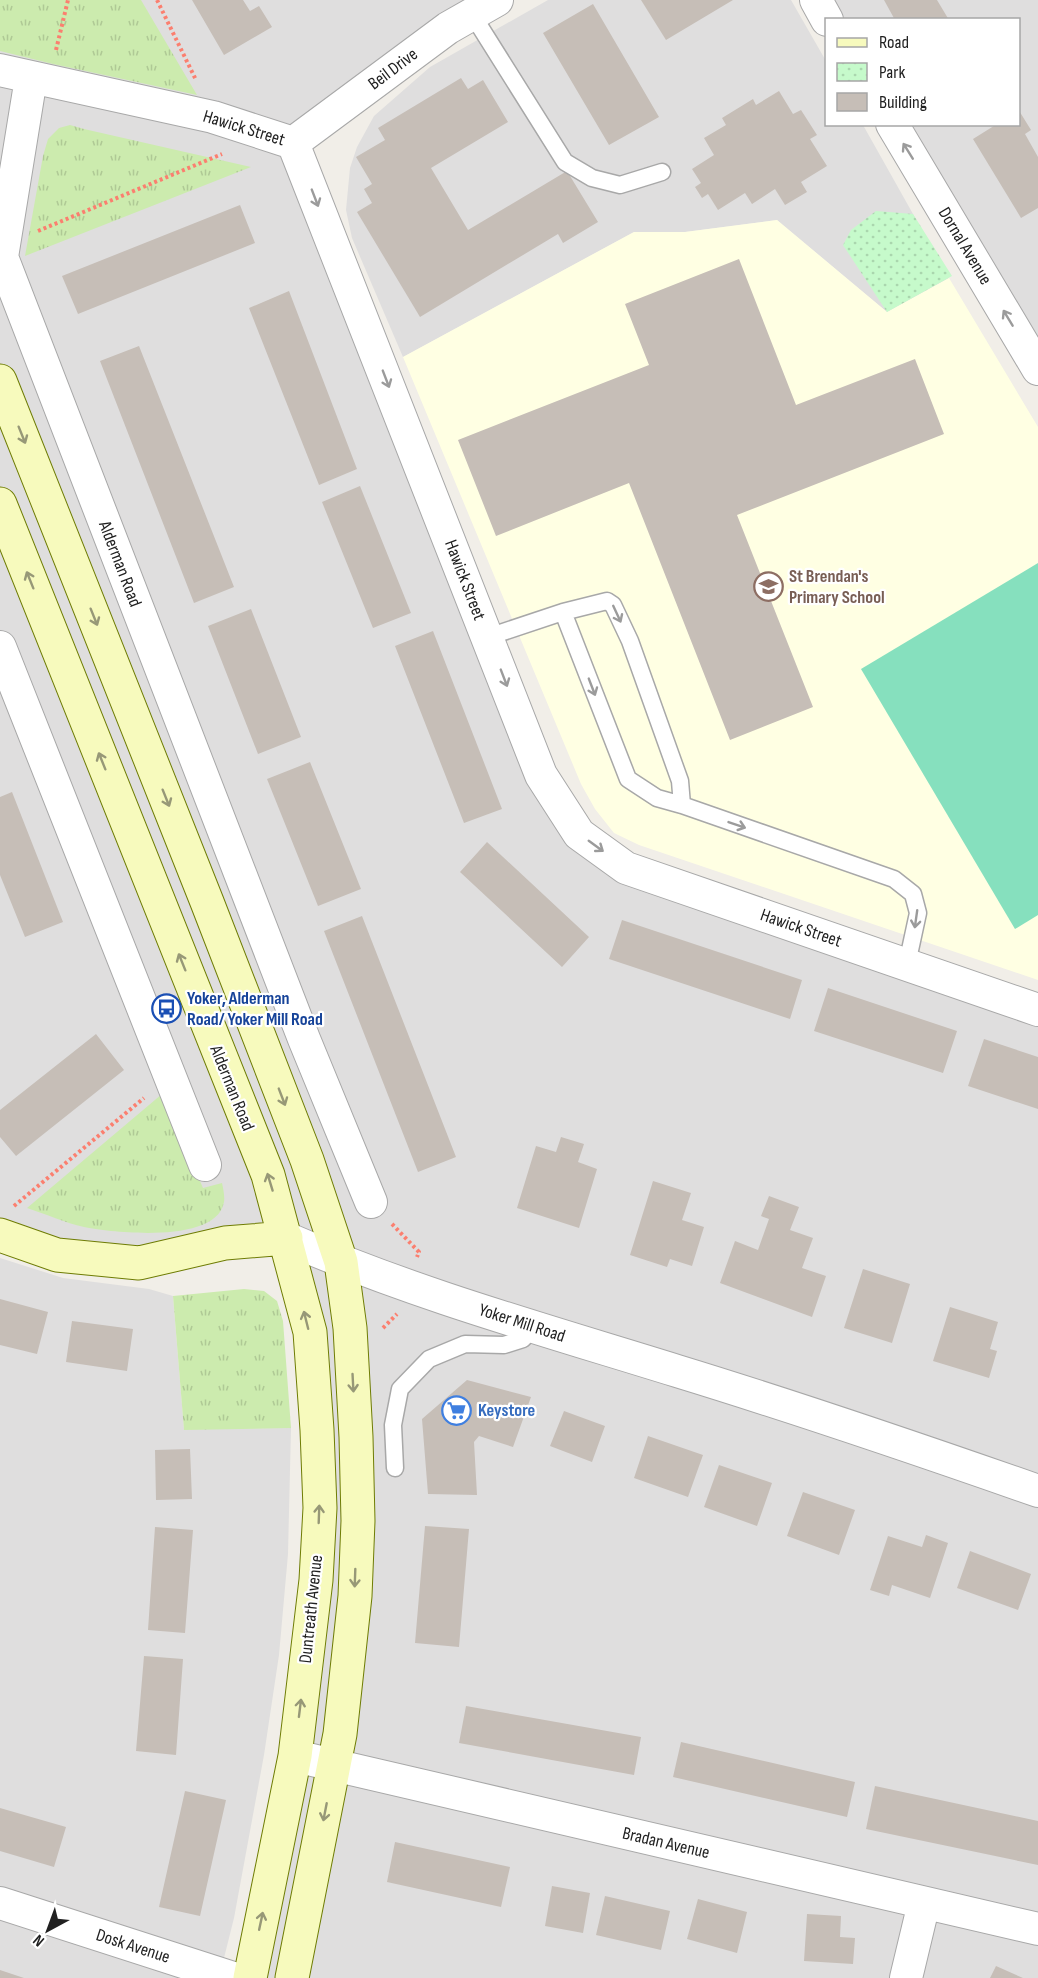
<svg xmlns="http://www.w3.org/2000/svg" width="1038" height="1978" font-family="'Sofia Sans Condensed',sans-serif">
  <defs>
    <pattern id="grass-tufts" width="24" height="20" patternUnits="userSpaceOnUse" patternTransform="scale(1.5)"><rect width="24" height="20" fill="#ccebae"/><path d="M3 7l-1-3M5 7V3M7 7l1-3M15 17l-1-3M17 17v-4M19 17l1-3" fill="none" stroke="#afc995"/></pattern>
    <pattern id="park-dots" width="8" height="8" patternUnits="userSpaceOnUse" patternTransform="scale(1.5)"><rect width="8" height="8" fill="#c6facb"/><path d="M2 2h.1M6 6h.1" fill="none" stroke="#aad6ae" stroke-width="1.8" stroke-linecap="round"/></pattern>
  </defs>
  <rect width="100%" height="100%" fill="#f1eee8"/>
  <path fill="#dfdede" d="M0,0H497L294,143L579,834L1038,1010V1978H250L316,1580L286,1239L139,1263L0,1235Z
    M548,0H791L826,61V124L863,125L949,278L887,312L777,220L685,232H634L403,357L352,238L346,210L350,168L357,147L374,116L430,67Z
    M816,0H1038V369L892,125L1018,124V20L827,19Z
    M0,1258L63,1278L149,1289L173,1296L184,1429L291,1428L288,1554L279,1655L264,1755L234,1918L219,1978H0Z"/>
  <path fill="#ffffe3" d="M777,220L887,312L949,278L1038,427V980L639,845L614,833L595,809L581,784L403,357L634,232H685Z"/>
  <path fill="url(#grass-tufts)" d="M0,0H141L197,95L53,64L0,51Z
    M70,125L84,129L251,167L25,256L43,156L48,139L59,128Z
    M162,1094L203,1188L222,1183C223,1188 225,1196 224,1202C217,1244 114,1233 84,1227C65,1223 46,1214 27,1208Z
    M244,1289L264,1291L277,1301L283,1321L291,1428L184,1430L173,1296Z"/>
  <path fill="url(#park-dots)" d="M876,211L913,214L952,276L887,312L843,245L851,230Z"/>
  <path fill="#86e0be" d="M1038,563V915L1015,929L861,669Z"/>
  <path fill="#c6beb7" d="M192,0H243L250,11L259,6L272,27L224,55Z
    M641,0H733L666,40Z
    M884,0H937L949,20H895Z
    M593,4L659,117L609,145L543,33Z
    M461,78L468,89L483,80L508,122L431,168L468,230L567,171L598,222L563,243L558,234L420,317L357,212L372,203L364,189L372,184L356,157L385,140L378,128Z
    M779,91L793,114L801,110L817,135L810,139L827,166L801,182L807,192L785,205L775,189L752,204L745,193L718,210L708,194L702,198L695,187L701,183L692,169L714,155L704,138L726,125L722,118L753,99L756,105Z
    M1018,109L1031,130L1025,134L1038,157V208L1021,218L973,139L997,124H1018Z
    M240,205L255,243L78,314L62,276Z
    M739,259L796,405L915,359L944,434L737,515L813,707L730,740L629,483L496,536L458,440L649,365L625,304Z
    M289,291L357,469L319,485L249,308Z
    M139,346L234,587L194,603L100,361Z
    M360,486L411,613L373,628L322,502Z
    M251,609L301,737L258,754L208,626Z
    M433,631L502,809L464,823L395,646Z
    M310,762L361,889L318,906L267,779Z
    M12,792L63,922L25,937L0,875V797Z
    M487,842L589,937L562,967L460,872Z
    M362,916L456,1157L418,1172L324,931Z
    M622,920L802,980L790,1019L609,959Z
    M828,988L957,1031L943,1073L814,1031Z
    M96,1034L124,1070L16,1156L0,1137V1110Z
    M984,1039L1038,1057V1109L968,1086Z
    M561,1137L584,1144L578,1162L597,1169L579,1228L517,1208L536,1146L556,1152Z
    M653,1181L691,1193L682,1220L704,1227L692,1266L670,1259L667,1267L630,1255Z
    M769,1196L799,1207L790,1230L813,1238L802,1268L826,1276L812,1317L720,1283L735,1241L758,1250L769,1219L761,1216Z
    M863,1269L910,1284L892,1343L844,1328Z
    M0,1299L48,1312L37,1354L0,1345Z
    M950,1307L998,1322L990,1349L997,1351L989,1378L933,1361Z
    M72,1321L133,1329L127,1371L66,1362Z
    M467,1380L531,1397L513,1447L479,1436L474,1442L477,1495L428,1494L422,1419Z
    M564,1411L605,1426L592,1462L550,1446Z
    M648,1436L703,1455L688,1497L634,1478Z
    M190,1449L192,1499L156,1500L155,1450Z
    M719,1465L772,1483L757,1526L704,1507Z
    M803,1492L855,1510L839,1555L787,1536Z
    M425,1526L469,1529L459,1647L415,1643Z
    M155,1527L193,1530L185,1633L148,1630Z
    M926,1535L948,1543L930,1598L892,1585L889,1596L870,1590L888,1536L922,1547Z
    M970,1551L1031,1574L1018,1610L957,1588Z
    M144,1656L183,1659L176,1755L136,1751Z
    M466,1706L641,1737L634,1775L459,1743Z
    M681,1742L855,1782L847,1817L673,1777Z
    M875,1786L1038,1821V1865L866,1829Z
    M185,1791L226,1800L200,1916L159,1907Z
    M0,1808L66,1827L54,1867L0,1851Z
    M395,1842L510,1867L501,1907L387,1882Z
    M552,1886L590,1893L583,1933L545,1926Z
    M605,1896L670,1911L661,1950L596,1935Z
    M698,1899L747,1912L737,1953L687,1939Z
    M807,1914L841,1916L840,1937L855,1938L853,1964L804,1961Z
    M996,1966L1023,1978H990Z
    M0,1970L24,1978H0Z"/>
  <g fill="none" stroke-linecap="round" stroke-linejoin="round">
    <defs>
      <path id="lane" d="M472,14L565,162L592,178L620,185L662,172
        M563,612L628,779L657,798L682,805L894,879L913,894L918,913L907,964
        M488,637L563,612L607,601L613,605L630,641L680,781L682,805
        M395,1468L393,1425L400,1389L429,1359L465,1344L504,1345L523,1339L533,1327"/>
      <path id="street" d="M816,0L827,20
        M0,70L213,117L293,143
        M31,78L2,257L304,1039L371,1202
        M892,124L1038,369
        M293,143L541,775L579,834L626,868L1038,1010
        M293,143L448,28L497,0
        M0,647L205,1165
        M286,1238C412,1293 545,1330 677,1371C798,1408 918,1449 1038,1491
        M295,1756L1038,1929
        M0,1903L233,1978
        M906,1978L924,1903"/>
      <path id="secondary" d="M0,381L207,902L307,1160L341,1262L350,1328L356,1437L358,1521L355,1596L340,1734L292,1978
        M0,504L268,1175L310,1332L317,1430L320,1508L316,1580L295,1756L250,1978
        M0,1235L57,1255L139,1263L225,1243L286,1238"/>
    </defs>
    <use href="#lane" stroke="#a8a8a8" stroke-width="19"/>
    <use href="#street" stroke="#a8a8a8" stroke-width="34"/>
    <use href="#secondary" stroke="#6e7c04" stroke-width="35"/>
    <path stroke="#fb7f6f" stroke-width="4" stroke-dasharray="3 3" stroke-linecap="butt" d="M157,0L196,80
      M56,50L68,0
      M38,231L222,154
      M14,1206L144,1098
      M392,1224L419,1252L417,1257
      M383,1328L397,1314"/>
    <use href="#lane" stroke="#fff" stroke-width="16"/>
    <use href="#street" stroke="#fff" stroke-width="32"/>
    <use href="#secondary" stroke="#f7fabd" stroke-width="33"/>
  </g>
  <defs><path id="oneway-shaft" d="M-6 0H5M1.5-3L5.5 0L1.5 3" fill="none" stroke-width="1.6" stroke-linecap="round" stroke-linejoin="round" transform="scale(1.5)"/></defs>
  <g stroke="#9b9b9b">
    <use href="#oneway-shaft" transform="translate(908 151) rotate(-122)"/>
    <use href="#oneway-shaft" transform="translate(315 198) rotate(69)"/>
    <use href="#oneway-shaft" transform="translate(1008 318) rotate(-121)"/>
    <use href="#oneway-shaft" transform="translate(386 379) rotate(69)"/>
    <use href="#oneway-shaft" transform="translate(617 614) rotate(65)"/>
    <use href="#oneway-shaft" transform="translate(504 678) rotate(69)"/>
    <use href="#oneway-shaft" transform="translate(592 687) rotate(69)"/>
    <use href="#oneway-shaft" transform="translate(737 825) rotate(19)"/>
    <use href="#oneway-shaft" transform="translate(596 846) rotate(36)"/>
    <use href="#oneway-shaft" transform="translate(916 919) rotate(98)"/>
  </g>
  <g stroke="#979877">
    <use href="#oneway-shaft" transform="translate(22 435) rotate(68)"/>
    <use href="#oneway-shaft" transform="translate(30 580) rotate(-112)"/>
    <use href="#oneway-shaft" transform="translate(94 617) rotate(68)"/>
    <use href="#oneway-shaft" transform="translate(102 761) rotate(-112)"/>
    <use href="#oneway-shaft" transform="translate(166 798) rotate(68)"/>
    <use href="#oneway-shaft" transform="translate(182 962) rotate(-112)"/>
    <use href="#oneway-shaft" transform="translate(282 1097) rotate(69)"/>
    <use href="#oneway-shaft" transform="translate(270 1182) rotate(-107)"/>
    <use href="#oneway-shaft" transform="translate(306 1320) rotate(-104)"/>
    <use href="#oneway-shaft" transform="translate(353 1383) rotate(87)"/>
    <use href="#oneway-shaft" transform="translate(319 1514) rotate(-88)"/>
    <use href="#oneway-shaft" transform="translate(355 1578) rotate(92)"/>
    <use href="#oneway-shaft" transform="translate(300 1708) rotate(-83)"/>
    <use href="#oneway-shaft" transform="translate(325 1812) rotate(101)"/>
    <use href="#oneway-shaft" transform="translate(261 1921) rotate(-78)"/>
  </g>
  <defs>
    <symbol id="school-ring" viewBox="-11 -11 22 22"><circle r="9.5" fill="#fff" stroke="#8d6e63" stroke-width="1.5"/><path d="M0-5L7-2L0 1L-7-2ZM-4 1L0 2.5L4 1V4Q0 6-4 4Z" fill="#8d6e63"/></symbol>
    <symbol id="bus-ring" viewBox="-11 -11 22 22"><circle r="9.5" fill="#fff" stroke="#1a4fb4" stroke-width="1.5"/><path d="M-5-6H5V4H4V6H2V4H-2V6H-4V4H-5ZM-3.5-4V0h7V-4ZM-3.5 1.2v1.5H-2V1.2ZM2 1.2v1.5H3.5V1.2Z" fill="#1a4fb4"/></symbol>
    <symbol id="supermarket-ring" viewBox="-11 -11 22 22"><circle r="9.5" fill="#fff" stroke="#3f7fe0" stroke-width="1.5"/><path d="M-6-5.5h2.5l.6 2H6L4.5 2H-2.5L-4.4-4H-6ZM-1.5 3.2a1.3 1.3 0 1 0 .1 0ZM3 3.2a1.3 1.3 0 1 0 .1 0Z" fill="#3f7fe0"/></symbol>
  </defs>
  <g fill-rule="evenodd">
    <use href="#school-ring" x="752" y="570" width="33" height="33"/>
    <use href="#bus-ring" x="150" y="992" width="33" height="33"/>
    <use href="#supermarket-ring" x="440" y="1394" width="33" height="33"/>
  </g>
  <g text-anchor="middle" dominant-baseline="central" stroke-width="4.5" stroke-linejoin="round" paint-order="stroke">
    <g font-size="18" fill="#212121" stroke="#fff">
      <text transform="translate(393 69) rotate(-37)">Beil Drive</text>
      <text transform="translate(244 128) rotate(17)">Hawick Street</text>
      <text transform="translate(965 246) rotate(59)">Dornal Avenue</text>
      <text transform="translate(120 564) rotate(69)">Alderman Road</text>
      <text transform="translate(465 580) rotate(69)">Hawick Street</text>
      <text transform="translate(801 928) rotate(19)">Hawick Street</text>
      <text transform="translate(232 1088) rotate(68)">Alderman Road</text>
      <text transform="translate(522 1323) rotate(18)">Yoker Mill Road</text>
      <text transform="translate(311 1609) rotate(-84)">Duntreath Avenue</text>
      <text transform="translate(666 1843) rotate(13)">Bradan Avenue</text>
      <text transform="translate(133 1946) rotate(18)">Dosk Avenue</text>
    </g>
    <g font-size="18" font-weight="bold" fill="#785e54" stroke="#fff" text-anchor="start">
      <text x="789" y="576">St Brendan's<tspan x="789" dy="21">Primary School</tspan></text>
    </g>
    <g font-size="18" font-weight="bold" fill="#164399" stroke="#fff" text-anchor="start">
      <text x="187" y="998">Yoker, Alderman<tspan x="187" dy="21">Road/ Yoker Mill Road</tspan></text>
    </g>
    <g font-size="18" font-weight="bold" fill="#366cbe" stroke="#fff" text-anchor="start">
      <text x="478" y="1410">Keystore</text>
    </g>
  </g>
  <rect x="825" y="18" width="195" height="108" fill="#ffffff" stroke="#a6a6a6" stroke-width="1.5"/>
  <rect x="837" y="38" width="30" height="9" fill="#f7fabd" stroke="#a6a6a6" stroke-width="1.5"/>
  <text x="879" y="48" font-size="18" fill="#212121">Road</text>
  <rect x="837" y="63" width="30" height="18" fill="url(#park-dots)" stroke="#a6a6a6" stroke-width="1.5"/>
  <text x="879" y="78" font-size="18" fill="#212121">Park</text>
  <rect x="837" y="93" width="30" height="18" fill="#c6beb7" stroke="#a6a6a6" stroke-width="1.5"/>
  <text x="879" y="108" font-size="18" fill="#212121">Building</text>
  <g transform="translate(48 1930) rotate(221)" stroke="#ffffff" stroke-width="4.5" paint-order="stroke">
  <path d="M0-4.5L10 22L0 15L-10 22Z" fill="#212121"/>
  <text y="-9" font-size="16" font-weight="bold" text-anchor="middle" fill="#212121">N</text>
  </g>
</svg>
